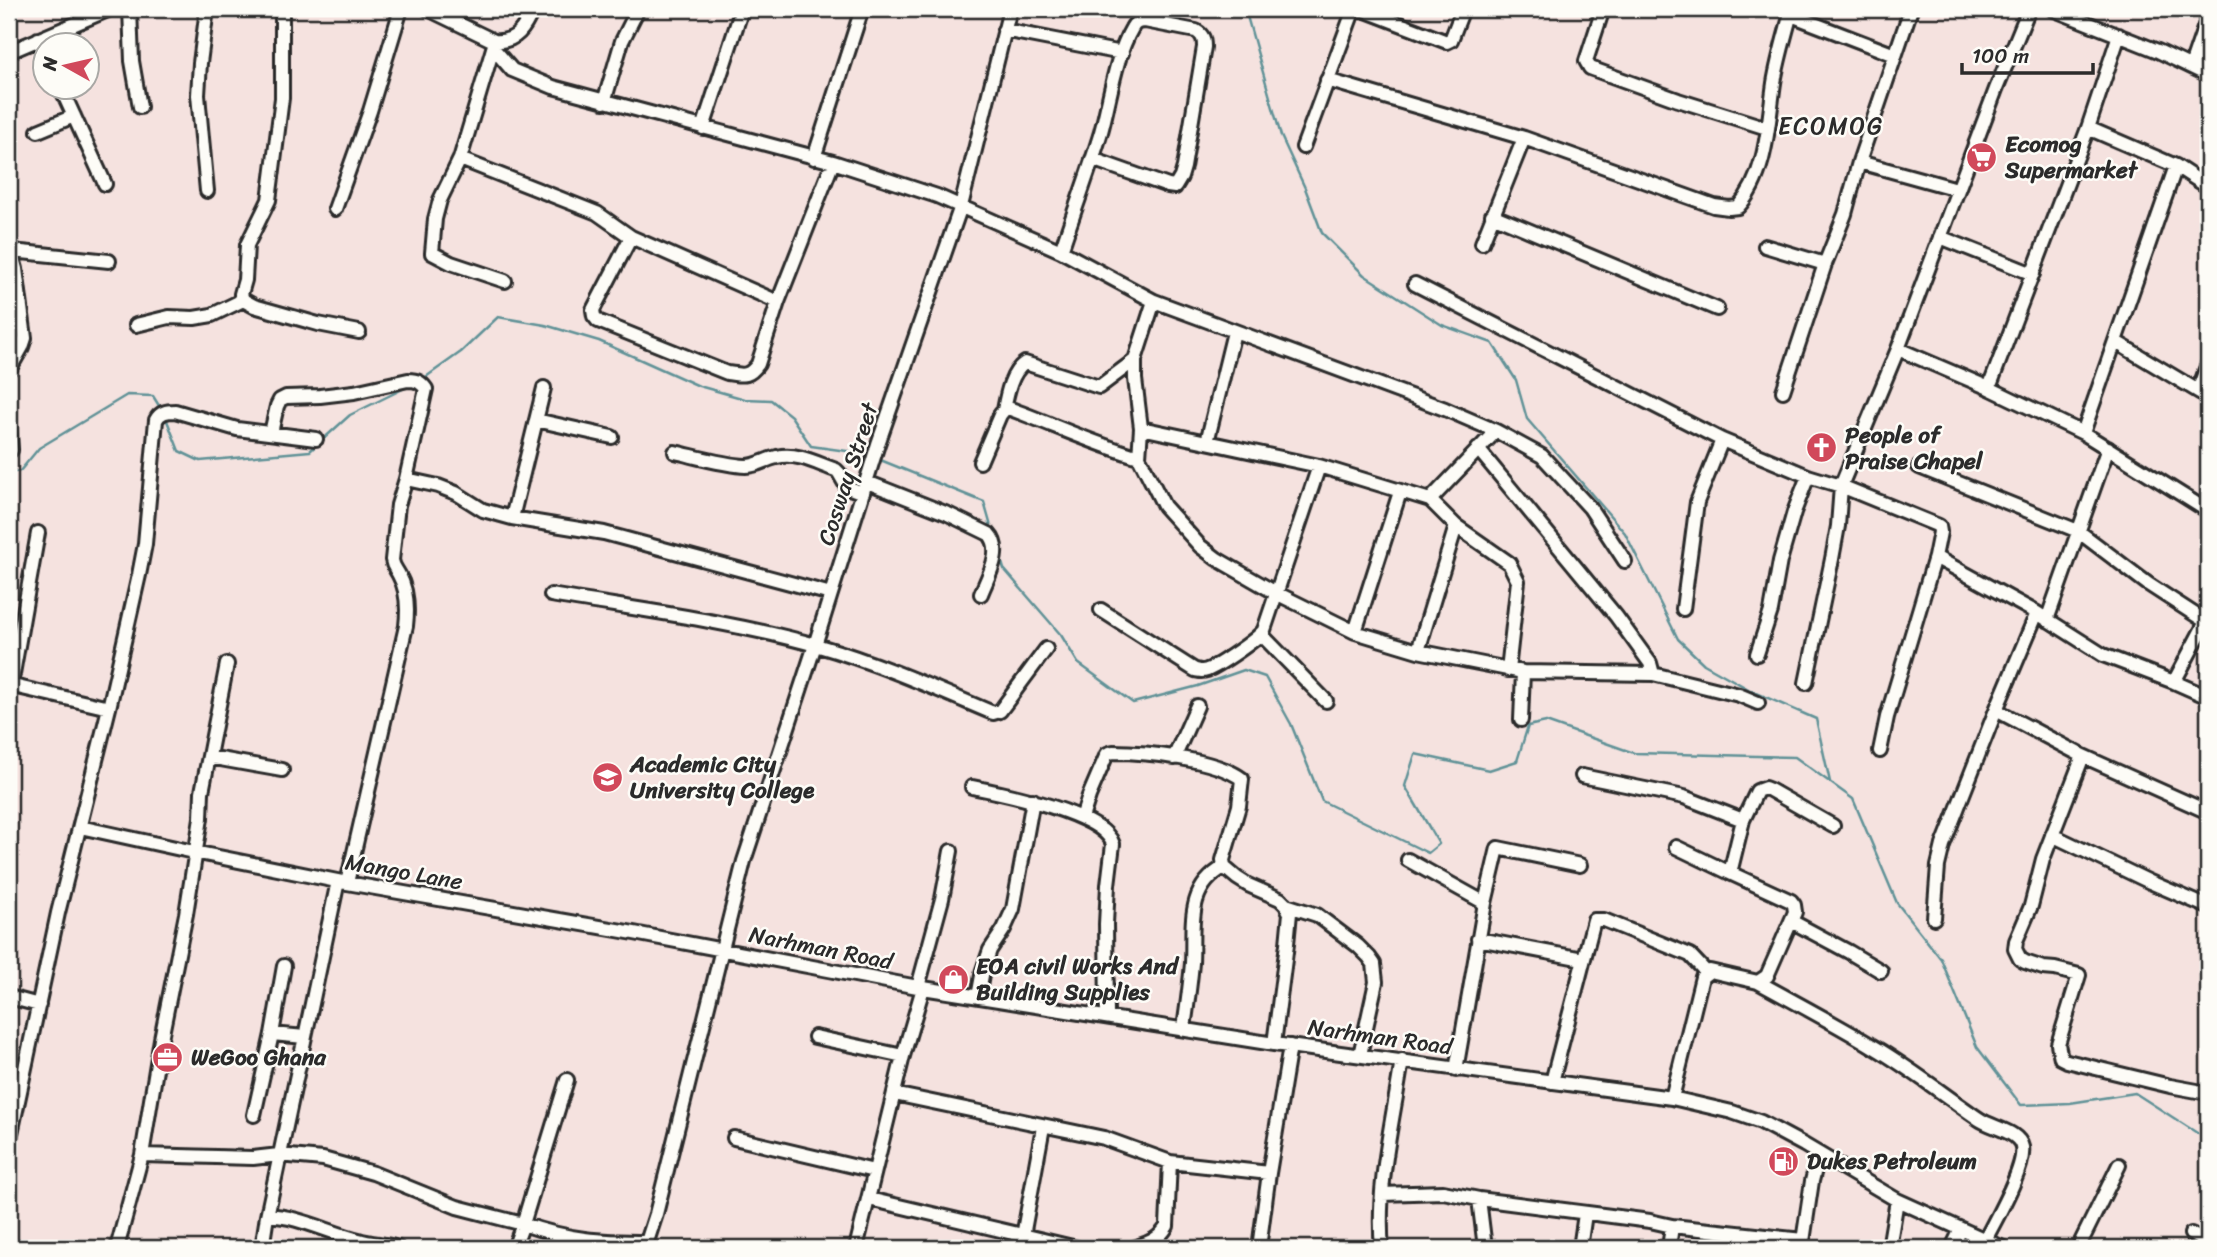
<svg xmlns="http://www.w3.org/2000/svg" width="2217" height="1257" font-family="Sriracha,sans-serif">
  <rect width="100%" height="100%" fill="#f5e2df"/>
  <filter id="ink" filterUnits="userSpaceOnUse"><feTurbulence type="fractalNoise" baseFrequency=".0143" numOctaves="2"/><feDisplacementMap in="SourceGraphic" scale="14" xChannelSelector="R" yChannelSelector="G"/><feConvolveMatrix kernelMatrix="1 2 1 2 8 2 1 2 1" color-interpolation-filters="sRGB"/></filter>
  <g filter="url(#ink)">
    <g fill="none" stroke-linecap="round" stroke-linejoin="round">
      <path stroke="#619297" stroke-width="2.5" d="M1245,9L1281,136L1305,188L1322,233L1364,275L1442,325L1492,343L1516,380L1527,419L1625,533L1678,639L1704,664L1752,691L1816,719L1830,782
        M423,379L461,352L498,317L545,325L599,341L699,386L745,399L771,400L791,416L811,446L861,453L871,456
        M166,418L179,451L200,461L310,451L350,415L411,385
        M878,459L984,502L992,530
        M9,473L20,471L39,448L127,395L153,396L161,409
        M1000,556L1004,569L1061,635L1078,663L1133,703L1198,686L1244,670L1265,677L1291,724L1322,801L1428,853L1439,844L1405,786L1415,754L1489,770L1517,761L1528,726L1546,722L1634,753L1795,757L1853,799L1897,903L1941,959L1977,1047L2021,1105L2070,1103L2135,1093L2208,1140"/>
      <defs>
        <path id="minor" d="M130,9L132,61L140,107
          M282,9V98L272,177L269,200L247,245L245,280L241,294L243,300L254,306L318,324L359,332
          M428,9L494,41C517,43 525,27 533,9
          M1361,9L1447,42L1451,40L1463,9
          M1603,9L1586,61L1590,68L1678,100L1767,128
          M2052,9L2158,51L2208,75
          M1791,15L1895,55
          M1004,30L1122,53
          M38,39L46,55
          M494,45L460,159L440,200L435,219L432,253L451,263L505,281
          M493,48L512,70L553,87L833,162L937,196L1061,251L1154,301L1445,409L1496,431L1542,456L1590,508L1625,561
          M9,52L110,9
          M2191,66L2208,17
          M1327,80L1524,138L1714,206L1729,208L1738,207C1767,175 1768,124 1774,83C1778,58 1786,33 1792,9
          M61,88L105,184
          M604,102L622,41L638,9
          M703,128L742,9
          M2088,128L2176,166L2208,187
          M38,131L74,116
          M1303,147L1354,9
          M814,158L862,9
          M460,159L597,213L631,237L778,302
          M1859,162L1957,189
          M207,191L198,95L200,63L207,9
          M335,209L370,111L401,9
          M1492,215L1717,309
          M631,237L593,310L594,316L598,321L727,373C743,375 748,378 758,364L778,302L833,162
          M1940,237L2033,274
          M1482,243L1524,138
          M9,244L16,269L25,338L22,347L9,370
          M1765,246L1825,264
          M12,251L109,261
          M1061,251C1074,211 1089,172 1101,132C1110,100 1115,57 1132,28C1135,22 1139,21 1145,21L1196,31C1203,35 1204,39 1204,47L1184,167L1181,177L1175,187L1168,186L1092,159
          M1415,284L1722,440L1808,476L1841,486L1939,526L1940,532L1935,557L1887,717L1880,751
          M1154,301L1135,360V379L1141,428L1139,457L1164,506L1200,546L1217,559L1276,593L1355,632L1418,651L1523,672L1653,674L1739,695L1758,703
          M136,325L169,317L194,318L212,315L243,300
          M2116,342L2208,397
          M1898,349L1989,388L2083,433L2208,511
          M1989,388L2088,128L2119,35
          M1783,391L1825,264L1845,214L1859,162L1911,9
          M2198,391L2208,364
          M1004,410C1007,394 1011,372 1025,363L1099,387L1135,360
          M536,420L612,437
          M9,428L11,450
          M1141,428L1319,466L1430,500L1456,526L1509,563L1518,581L1508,670
          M271,433L277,406L280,400L286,397L320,396L354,392L408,380C417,380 421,382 426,389L406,479L438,486L456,493L483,510L512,518L604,533L831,594
          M2083,433L2176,166
          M1207,442L1234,332
          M1478,449L1616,616L1650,663L1653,674
          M675,452C697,457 724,465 746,466C758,466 766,459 777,457C797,452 818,464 836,470L839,473L847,487L863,493
          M980,462L1000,415L1004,410L1008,408C1052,424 1094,444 1139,457
          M1919,467L2078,531L2148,584L2208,623
          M867,482L948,514L989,534C1004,550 988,576 981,594
          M1430,500L1496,431
          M512,518L544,388
          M1935,557L2037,613L2103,655L2174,682L2208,697
          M551,595C640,610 731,621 819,646C878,663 936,689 993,713L1000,711L1046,649
          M1683,609L1697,502L1722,440
          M1101,610L1195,670C1201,671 1201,672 1207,670C1218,666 1258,639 1264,630L1319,466
          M2047,620L2108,448
          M1355,632L1400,492
          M1261,634L1326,701
          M1418,651L1456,526
          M1757,654L1771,611L1780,561L1794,512L1808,476
          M2174,682L2208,618
          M1806,683L1832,559L1838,526L1841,486L1898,349L1996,89L2029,9
          M9,685L109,708
          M11,685L38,533
          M1996,710L2083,756L2208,812
          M1521,720L1523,672
          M2083,756L2043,859L2031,906L2016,941L2015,949L2020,959L2025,962L2043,968L2055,969L2079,975L2058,1044L2061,1058L2067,1061L2170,1086L2208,1093
          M209,757L282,770
          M1174,758L1197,706
          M1582,776L1684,797L1743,820
          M972,787C1002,793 1103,813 1113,844L1108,885L1106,924L1107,1016
          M1082,818L1089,796L1107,754L1113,752C1146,752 1216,759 1242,779L1239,806L1223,860L1224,867L1237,878L1248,885L1280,899L1286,905L1317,915L1358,946L1369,957L1374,964L1376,982L1360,1055
          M80,827L194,852L347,883L634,933L923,988L1274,1044L1672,1098L1732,1112L1761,1122L1804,1145L1897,1200L2003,1248
          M2052,835L2150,882L2208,907
          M1676,847L1730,873
          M1408,860L1485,903
          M347,883L406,626C408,609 408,591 399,575C396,569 393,567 392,560L398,505L406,479
          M1934,918L1938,866L1943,845L1996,710L2037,613
          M1791,921L1849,952L1881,971
          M1478,939L1583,959
          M1758,982C1796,1003 1836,1024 1874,1047C1910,1068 1944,1095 1979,1119C1992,1128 2019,1131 2022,1147C2026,1167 1995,1220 1985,1240
          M918,987L942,899L951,851
          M9,997L39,1005
          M978,997L983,970L990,950L1004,929L1013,909L1033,800
          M1184,1028C1187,1007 1190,985 1192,963C1194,926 1185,889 1224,867
          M272,1034L305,1037
          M815,1037L903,1056
          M1274,1044L1287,944L1290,913L1286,905
          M1456,1070L1485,903L1498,848L1580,865
          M1552,1082L1594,920H1604L1690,955L1706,972
          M894,1094L1104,1138L1170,1162L1269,1173
          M1672,1098L1702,977L1710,971L1758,982L1767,976L1795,912L1794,905L1791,901L1730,873L1743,820L1757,791L1765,788L1770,790L1833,826
          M254,1115L272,1034L284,966
          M734,1138L874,1171
          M9,1143L58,913L109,708L139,575L145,544L156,420C160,412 167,411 175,411L237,429L316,439
          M142,1155L253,1158L279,1155L323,1159L373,1173L457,1207L523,1224L567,1080
          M1382,1194L1443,1192L1479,1199L1650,1221L1672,1226L1803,1240
          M869,1199L1077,1248
          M1479,1199L1485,1248
          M267,1216L338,881
          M2191,1234L2208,1243
          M1023,1236L1043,1127
          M117,1248L142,1155L161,1039L186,914L201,818L202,792L227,664
          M262,1248L267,1216C293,1214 333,1234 359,1240C372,1244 385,1244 398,1248
          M514,1248L523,1224C569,1240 599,1242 647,1242
          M645,1248L656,1214L744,861L815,645L878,444L961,206L1010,9
          M856,1248L903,1056L923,988
          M1134,1248C1148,1243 1159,1240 1167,1226L1170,1162
          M1259,1248L1269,1173L1290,1046
          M1382,1248C1376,1187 1393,1121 1402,1060
          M1580,1248L1585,1214
          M1669,1248L1672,1226
          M1802,1248L1812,1181L1819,1154
          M1889,1248L1897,1200
          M1952,1248L1961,1229
          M2078,1248L2119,1165"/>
      </defs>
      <use href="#minor" stroke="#2b2b2b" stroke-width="18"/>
      <use href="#minor" stroke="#fdfcf7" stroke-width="12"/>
    </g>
  </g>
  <defs>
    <symbol id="supermarket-disc" viewBox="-11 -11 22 22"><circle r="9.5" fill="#d1495b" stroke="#fdfcf7"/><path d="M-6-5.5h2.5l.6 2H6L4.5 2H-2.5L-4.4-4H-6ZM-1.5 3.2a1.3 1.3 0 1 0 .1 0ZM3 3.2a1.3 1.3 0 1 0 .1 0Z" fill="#fff"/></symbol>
    <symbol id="church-disc" viewBox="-11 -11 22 22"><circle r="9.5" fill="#d1495b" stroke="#fdfcf7"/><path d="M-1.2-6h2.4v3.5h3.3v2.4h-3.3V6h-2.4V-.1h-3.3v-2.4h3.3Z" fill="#fff"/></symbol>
    <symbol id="university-disc" viewBox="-11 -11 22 22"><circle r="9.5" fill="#d1495b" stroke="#fdfcf7"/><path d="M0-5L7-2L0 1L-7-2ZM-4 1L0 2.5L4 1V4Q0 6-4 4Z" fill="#fff"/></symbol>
    <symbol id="shop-disc" viewBox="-11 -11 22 22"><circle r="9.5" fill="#d1495b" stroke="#fdfcf7"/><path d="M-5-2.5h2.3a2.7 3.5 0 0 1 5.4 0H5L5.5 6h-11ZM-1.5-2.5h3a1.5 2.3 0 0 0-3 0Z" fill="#fff"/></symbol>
    <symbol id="office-disc" viewBox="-11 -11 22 22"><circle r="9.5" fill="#d1495b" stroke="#fdfcf7"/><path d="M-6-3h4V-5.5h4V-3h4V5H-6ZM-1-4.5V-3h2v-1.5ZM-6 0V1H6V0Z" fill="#fff"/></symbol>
    <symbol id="fuel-disc" viewBox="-11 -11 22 22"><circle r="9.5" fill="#d1495b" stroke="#fdfcf7"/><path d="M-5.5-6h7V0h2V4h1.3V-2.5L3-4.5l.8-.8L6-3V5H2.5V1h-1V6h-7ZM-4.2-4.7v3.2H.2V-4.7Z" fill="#fff"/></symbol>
  </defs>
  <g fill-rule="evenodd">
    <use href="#supermarket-disc" x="1964" y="140" width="35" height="35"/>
    <use href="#church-disc" x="1804" y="430" width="35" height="35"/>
    <use href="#university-disc" x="590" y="760" width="35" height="35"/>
    <use href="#shop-disc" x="936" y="962" width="35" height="35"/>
    <use href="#office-disc" x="150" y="1040" width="35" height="35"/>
    <use href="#fuel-disc" x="1766" y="1144" width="35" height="35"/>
  </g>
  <g text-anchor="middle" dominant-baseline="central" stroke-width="5" stroke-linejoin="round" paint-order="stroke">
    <g font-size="23" font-weight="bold" fill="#2b2b2b" stroke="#fdfcf7" text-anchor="start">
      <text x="2005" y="144">Ecomog<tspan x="2005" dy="26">Supermarket</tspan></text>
      <text x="1845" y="435">People of<tspan x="1845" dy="26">Praise Chapel</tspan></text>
      <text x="630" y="764">Academic City<tspan x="630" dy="26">University College</tspan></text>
      <text x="976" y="966">EOA civil Works And<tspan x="976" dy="26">Building Supplies</tspan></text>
      <text x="191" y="1057">WeGoo Ghana</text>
      <text x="1807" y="1161">Dukes Petroleum</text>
    </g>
    <g font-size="23" fill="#2b2b2b" stroke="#fdfcf7">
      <text transform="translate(848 474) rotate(-72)">Cosway Street</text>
      <text transform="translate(404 872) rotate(10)">Mango Lane</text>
      <text transform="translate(821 948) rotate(11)">Narhman Road</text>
      <text transform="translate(1380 1037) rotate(8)">Narhman Road</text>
    </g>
    <g font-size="24" letter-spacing="2" fill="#2b2b2b" stroke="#fdfcf7">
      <text x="1831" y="126">ECOMOG</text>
    </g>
  </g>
  <rect width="2217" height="1257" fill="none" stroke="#fdfcf7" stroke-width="35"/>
  <rect x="18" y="18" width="2182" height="1222" fill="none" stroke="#2b2b2b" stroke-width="2.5" filter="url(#ink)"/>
  <g transform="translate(66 66) rotate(278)"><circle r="33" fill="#fdfcf7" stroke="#a9a8a5" stroke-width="2"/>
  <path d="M0-5L12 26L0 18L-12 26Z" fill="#d1495b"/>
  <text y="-10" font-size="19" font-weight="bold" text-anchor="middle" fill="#2b2b2b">N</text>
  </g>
  <path d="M1962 63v10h131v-10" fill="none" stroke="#2b2b2b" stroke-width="3.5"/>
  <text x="1972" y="63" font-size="21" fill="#2b2b2b" stroke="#fdfcf7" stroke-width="5" paint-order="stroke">100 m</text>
</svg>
